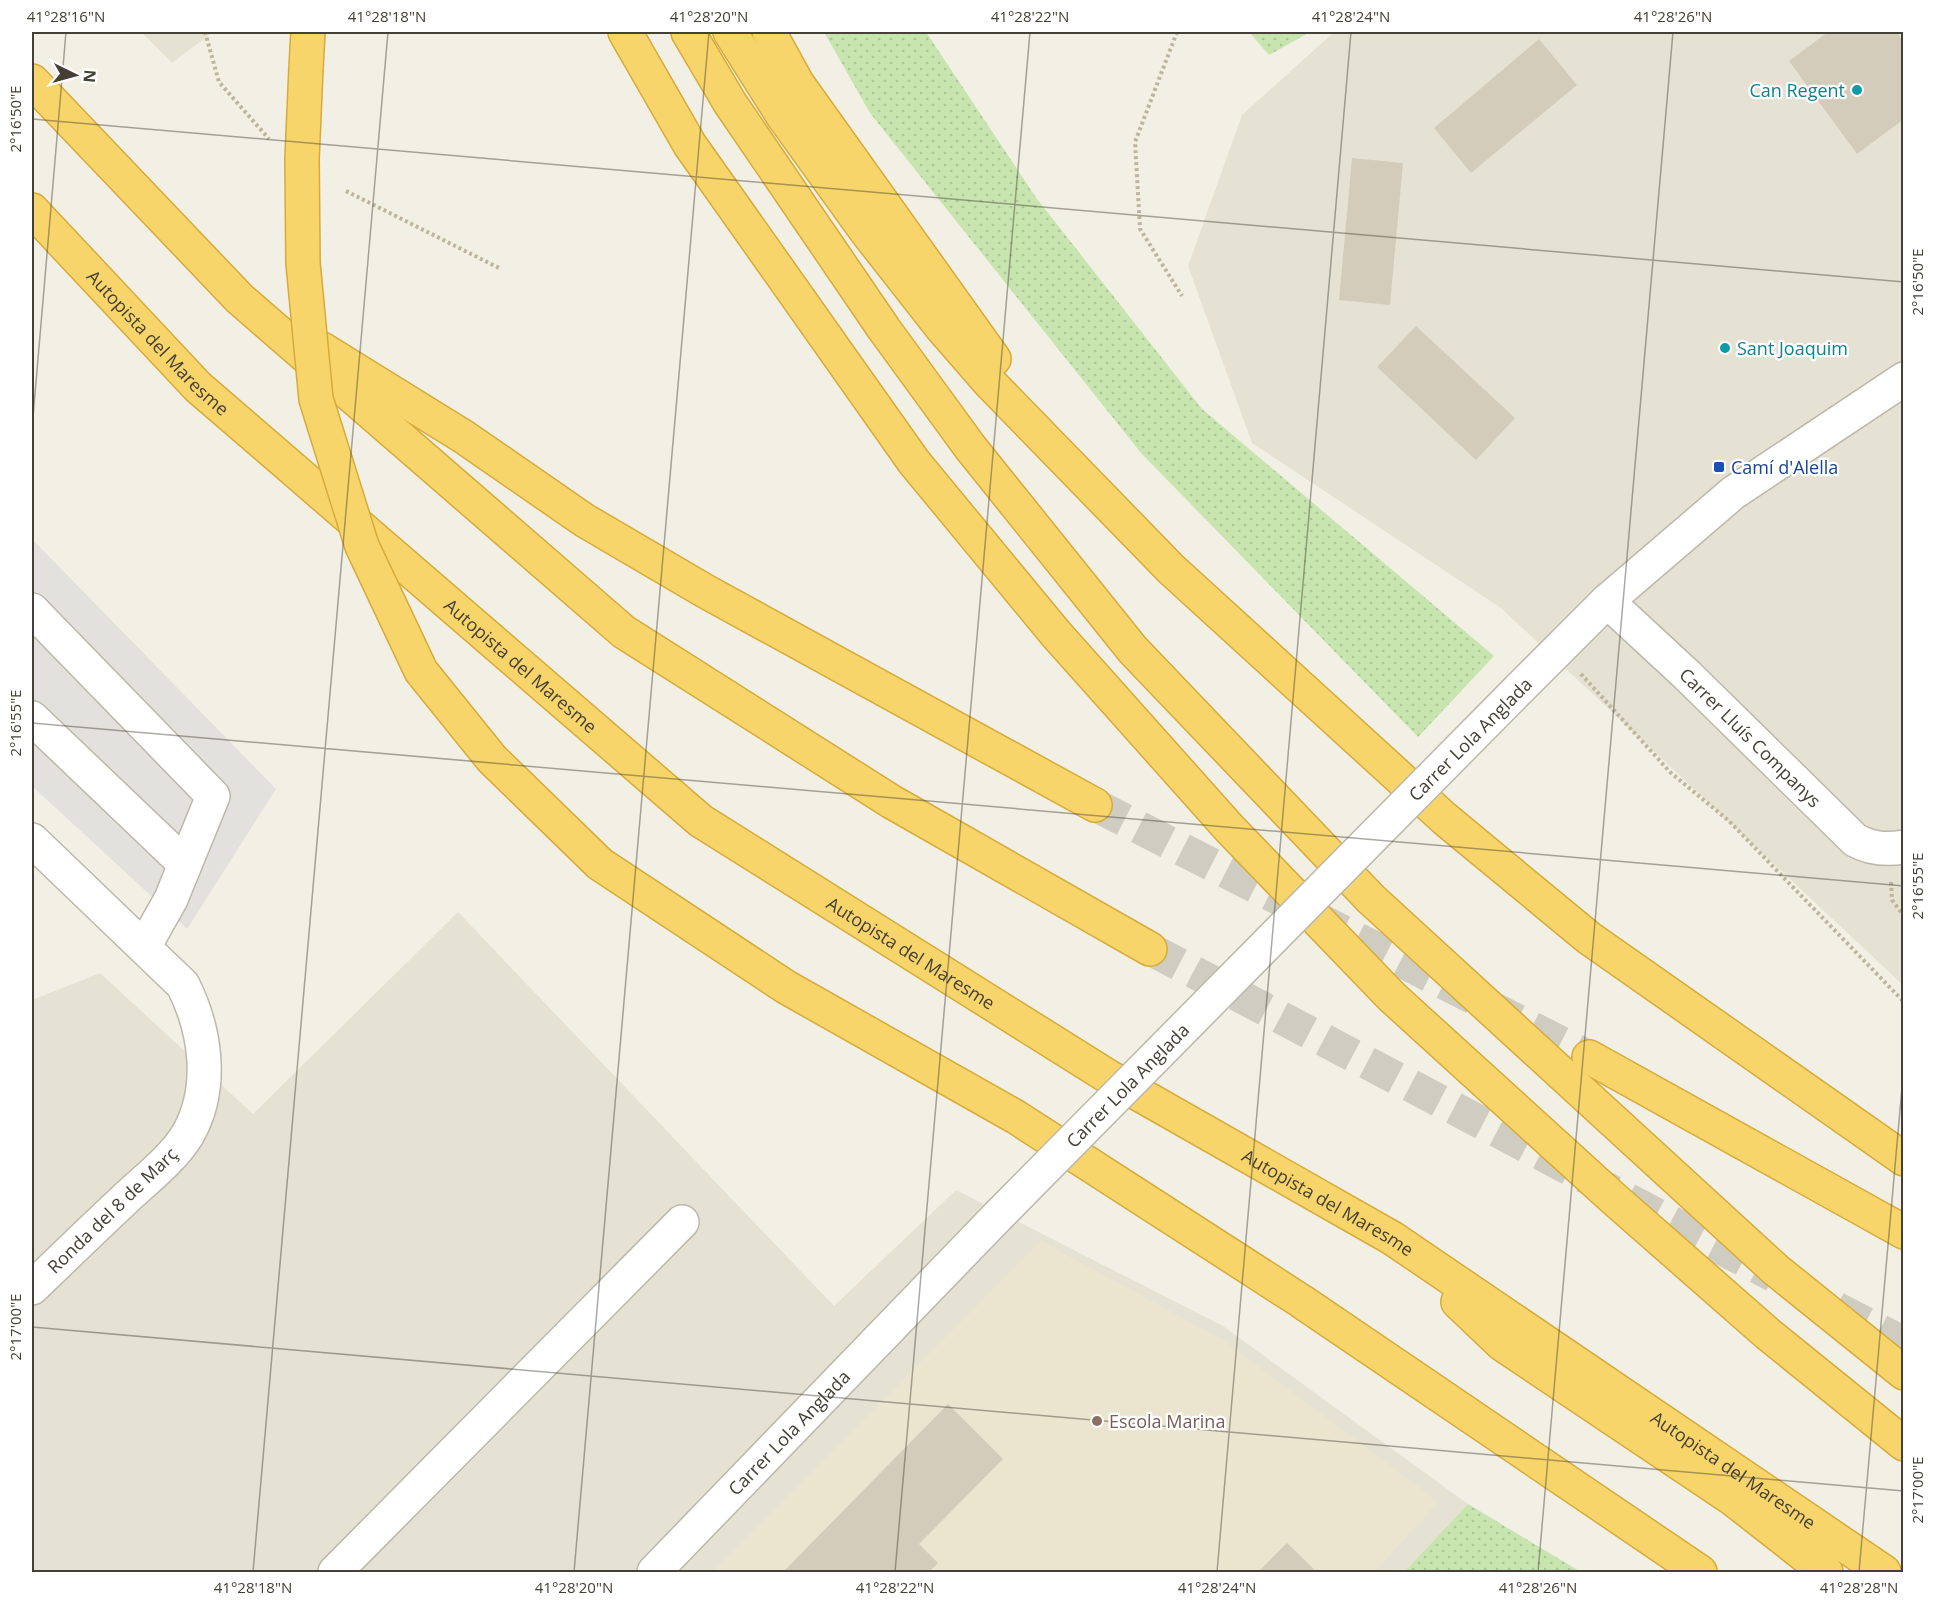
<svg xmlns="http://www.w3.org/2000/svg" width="1935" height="1604" font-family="'Open Sans',sans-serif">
  <defs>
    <pattern id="grass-dots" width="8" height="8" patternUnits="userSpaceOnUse" patternTransform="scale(1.5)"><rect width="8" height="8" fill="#c8e5af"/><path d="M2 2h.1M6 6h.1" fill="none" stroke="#adc697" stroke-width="1.8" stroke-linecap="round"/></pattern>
  </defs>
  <rect width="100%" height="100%" fill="#f2efe5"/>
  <path fill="#e6e2d3" d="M141,32H213L172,63Z
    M1334,32H1903V985L1501,608L1252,443L1188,266L1242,115Z
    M458,912L834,1306L956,1190L1223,1326L1468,1504L1404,1572H32V1000L100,973L253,1114Z"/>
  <path fill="#ebe5d0" d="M1041,1241L1223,1340L1438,1502L1374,1572H713Z"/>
  <path fill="url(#grass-dots)" d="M824,32H926L1037,199L1202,409L1494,656L1418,737L1141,453L870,113Z
    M1249,32H1310L1269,55Z
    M1468,1504L1581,1572H1404Z"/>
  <path fill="#e3e1dd" d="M32,539L276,789L187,929L32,786Z"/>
  <path fill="#d3ccbb" d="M1828,32H1896L1904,41V119L1857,154L1789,61Z
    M1539,39L1577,85L1471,173L1434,128Z
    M1352,158L1403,163L1390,305L1339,300Z
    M1416,326L1515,418L1476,460L1377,367Z
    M948,1404L1003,1459L919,1544L938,1563L929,1572H783Z
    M1287,1543L1317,1572H1258Z"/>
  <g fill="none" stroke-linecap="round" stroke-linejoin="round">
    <path stroke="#cfccc2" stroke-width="33" stroke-dasharray="33 16" stroke-linecap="butt" d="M1095,805L1589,1057
      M1150,949L1774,1276
      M1836,1308L1904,1343"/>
    <defs>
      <g id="minor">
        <path id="s1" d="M1607,601L1687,675L1855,840C1871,849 1886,850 1904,847"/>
        <path d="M32,610L213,796L171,899L144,947"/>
        <path d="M1519,689L1607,601L1733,493L1904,379"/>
        <path d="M32,718L185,864"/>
        <path d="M32,840L183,985C206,1031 214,1088 188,1134C173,1159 145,1180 124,1200C93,1229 62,1259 32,1288"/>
        <path d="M335,1572L682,1222"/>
        <path id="s2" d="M654,1572L998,1216"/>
      </g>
      <g id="highway">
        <path d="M625,32L690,145L914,462L1056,634L1230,829L1392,997L1613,1198L1768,1334L1904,1444"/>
        <path d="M688,32L730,103L884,329L970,447L1133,650L1371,899L1776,1270L1904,1373"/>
        <path d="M730,32L783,116L866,231L942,328L989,382L1171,569L1445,819L1589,938L1904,1159"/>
        <path d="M769,32L797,83L994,359"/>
        <path d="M306,68L308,32"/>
        <path d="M32,81L240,299L624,632L892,802L1150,949"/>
        <path id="s3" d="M32,210L198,387L701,821L1109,1077L1392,1238L1884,1572"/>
        <path d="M322,349L464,437L584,520L705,591L1095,805"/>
        <path d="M600,864L786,987L1016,1117L1301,1301L1700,1572"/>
        <path d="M1589,1057L1904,1232"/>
        <path d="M1458,1302L1502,1344L1733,1499L1826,1572"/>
      </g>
    </defs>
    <use href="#minor" stroke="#bdb8a8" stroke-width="36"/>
    <use href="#highway" stroke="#d6ab3b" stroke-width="36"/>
    <path stroke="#beb59a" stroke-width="4" stroke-dasharray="3 3" stroke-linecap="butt" d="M205,32L219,82L269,139
      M1177,32L1135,142L1140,229L1182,296
      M346,191L499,268
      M1581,674L1670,772L1729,821L1904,1002
      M1891,882L1892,900L1904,916"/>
    <use href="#minor" stroke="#fff" stroke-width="33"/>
    <use href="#highway" stroke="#f8d56a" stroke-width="33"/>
    <defs>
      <g id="minor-bridge">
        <path id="s4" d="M998,1216L1519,689"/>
      </g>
      <path id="highway-bridge" d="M306,68L302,159L303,263L316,399L362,546L421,671L492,759L600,864"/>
    </defs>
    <use href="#minor-bridge" stroke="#bdb8a8" stroke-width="36" stroke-linecap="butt"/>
    <use href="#highway-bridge" stroke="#d6ab3b" stroke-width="36" stroke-linecap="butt"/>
    <use href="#minor-bridge" stroke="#fff" stroke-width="33"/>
    <use href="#highway-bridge" stroke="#f8d56a" stroke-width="33"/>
  </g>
  <path fill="none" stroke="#444035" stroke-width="1.5" stroke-opacity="0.45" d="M32,119L1904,282M32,429L66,32M32,723L1904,886M32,1327L1904,1491M253,1572L388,32M574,1572L709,32M895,1572L1030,32M1217,1572L1351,32M1538,1572L1673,32M1859,1572L1904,1065"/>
  <g fill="#0f9aa8" stroke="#fff" stroke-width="2">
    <circle cx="1857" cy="90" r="6"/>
    <circle cx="1725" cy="348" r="6"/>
  </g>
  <rect fill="#1a4fb4" stroke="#fff" stroke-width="2" x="1713" y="461" width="12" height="12" rx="3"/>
  <circle fill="#8d6e63" stroke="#fff" stroke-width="2" cx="1097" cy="1421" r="6"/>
  <g text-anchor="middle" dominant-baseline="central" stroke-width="4.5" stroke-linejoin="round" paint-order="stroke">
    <g font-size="18" fill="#0d838f" stroke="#fff" text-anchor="end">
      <text x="1845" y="90">Can Regent</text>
      <text x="1737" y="348" text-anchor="start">Sant Joaquim</text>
    </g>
    <g font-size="18" fill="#444035" stroke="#fff">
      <text stroke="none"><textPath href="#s3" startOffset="183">Autopista del Maresme</textPath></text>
      <text stroke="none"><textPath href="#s3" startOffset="669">Autopista del Maresme</textPath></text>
      <text stroke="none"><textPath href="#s1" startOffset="198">Carrer Lluís Companys</textPath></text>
      <text transform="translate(1470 739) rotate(-45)">Carrer Lola Anglada</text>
      <text stroke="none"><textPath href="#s3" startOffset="1155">Autopista del Maresme</textPath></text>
      <text stroke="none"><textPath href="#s4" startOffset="184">Carrer Lola Anglada</textPath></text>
      <text stroke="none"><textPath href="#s3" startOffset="1641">Autopista del Maresme</textPath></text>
      <text transform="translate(112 1210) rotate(-44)">Ronda del 8 de Març</text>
      <text stroke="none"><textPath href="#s2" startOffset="194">Carrer Lola Anglada</textPath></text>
      <text stroke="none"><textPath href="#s3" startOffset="2127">Autopista del Maresme</textPath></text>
    </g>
    <g font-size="18" fill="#164399" stroke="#fff" text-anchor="start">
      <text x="1731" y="467">Camí d'Alella</text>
    </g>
    <g font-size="18" fill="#785e54" stroke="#fff" text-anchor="start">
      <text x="1109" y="1421">Escola Marina</text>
    </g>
  </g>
  <rect width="1935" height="1604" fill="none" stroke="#ffffff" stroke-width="66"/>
  <g transform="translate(75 75) rotate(95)" stroke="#ffffff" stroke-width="4.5" paint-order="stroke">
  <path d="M0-4.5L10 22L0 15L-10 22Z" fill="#444035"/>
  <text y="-9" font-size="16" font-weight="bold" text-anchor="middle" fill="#444035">N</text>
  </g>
  <rect x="33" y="33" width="1869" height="1538" fill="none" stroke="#444035" stroke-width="2"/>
  <g font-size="15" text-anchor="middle" fill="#444035">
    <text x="66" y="22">41°28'16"N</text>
    <text x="387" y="22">41°28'18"N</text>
    <text x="709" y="22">41°28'20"N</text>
    <text x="1030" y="22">41°28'22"N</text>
    <text x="1351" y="22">41°28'24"N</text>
    <text x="1673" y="22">41°28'26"N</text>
    <text transform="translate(16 119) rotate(-90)" y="5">2°16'50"E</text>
    <text transform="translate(1918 282) rotate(-90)" y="5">2°16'50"E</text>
    <text transform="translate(16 723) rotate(-90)" y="5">2°16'55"E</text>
    <text transform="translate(1918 886) rotate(-90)" y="5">2°16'55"E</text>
    <text transform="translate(16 1327) rotate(-90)" y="5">2°17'00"E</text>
    <text transform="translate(1918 1490) rotate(-90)" y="5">2°17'00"E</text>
    <text x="253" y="1593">41°28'18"N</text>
    <text x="574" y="1593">41°28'20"N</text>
    <text x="895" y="1593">41°28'22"N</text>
    <text x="1217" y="1593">41°28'24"N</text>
    <text x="1538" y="1593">41°28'26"N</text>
    <text x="1859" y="1593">41°28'28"N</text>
  </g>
</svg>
